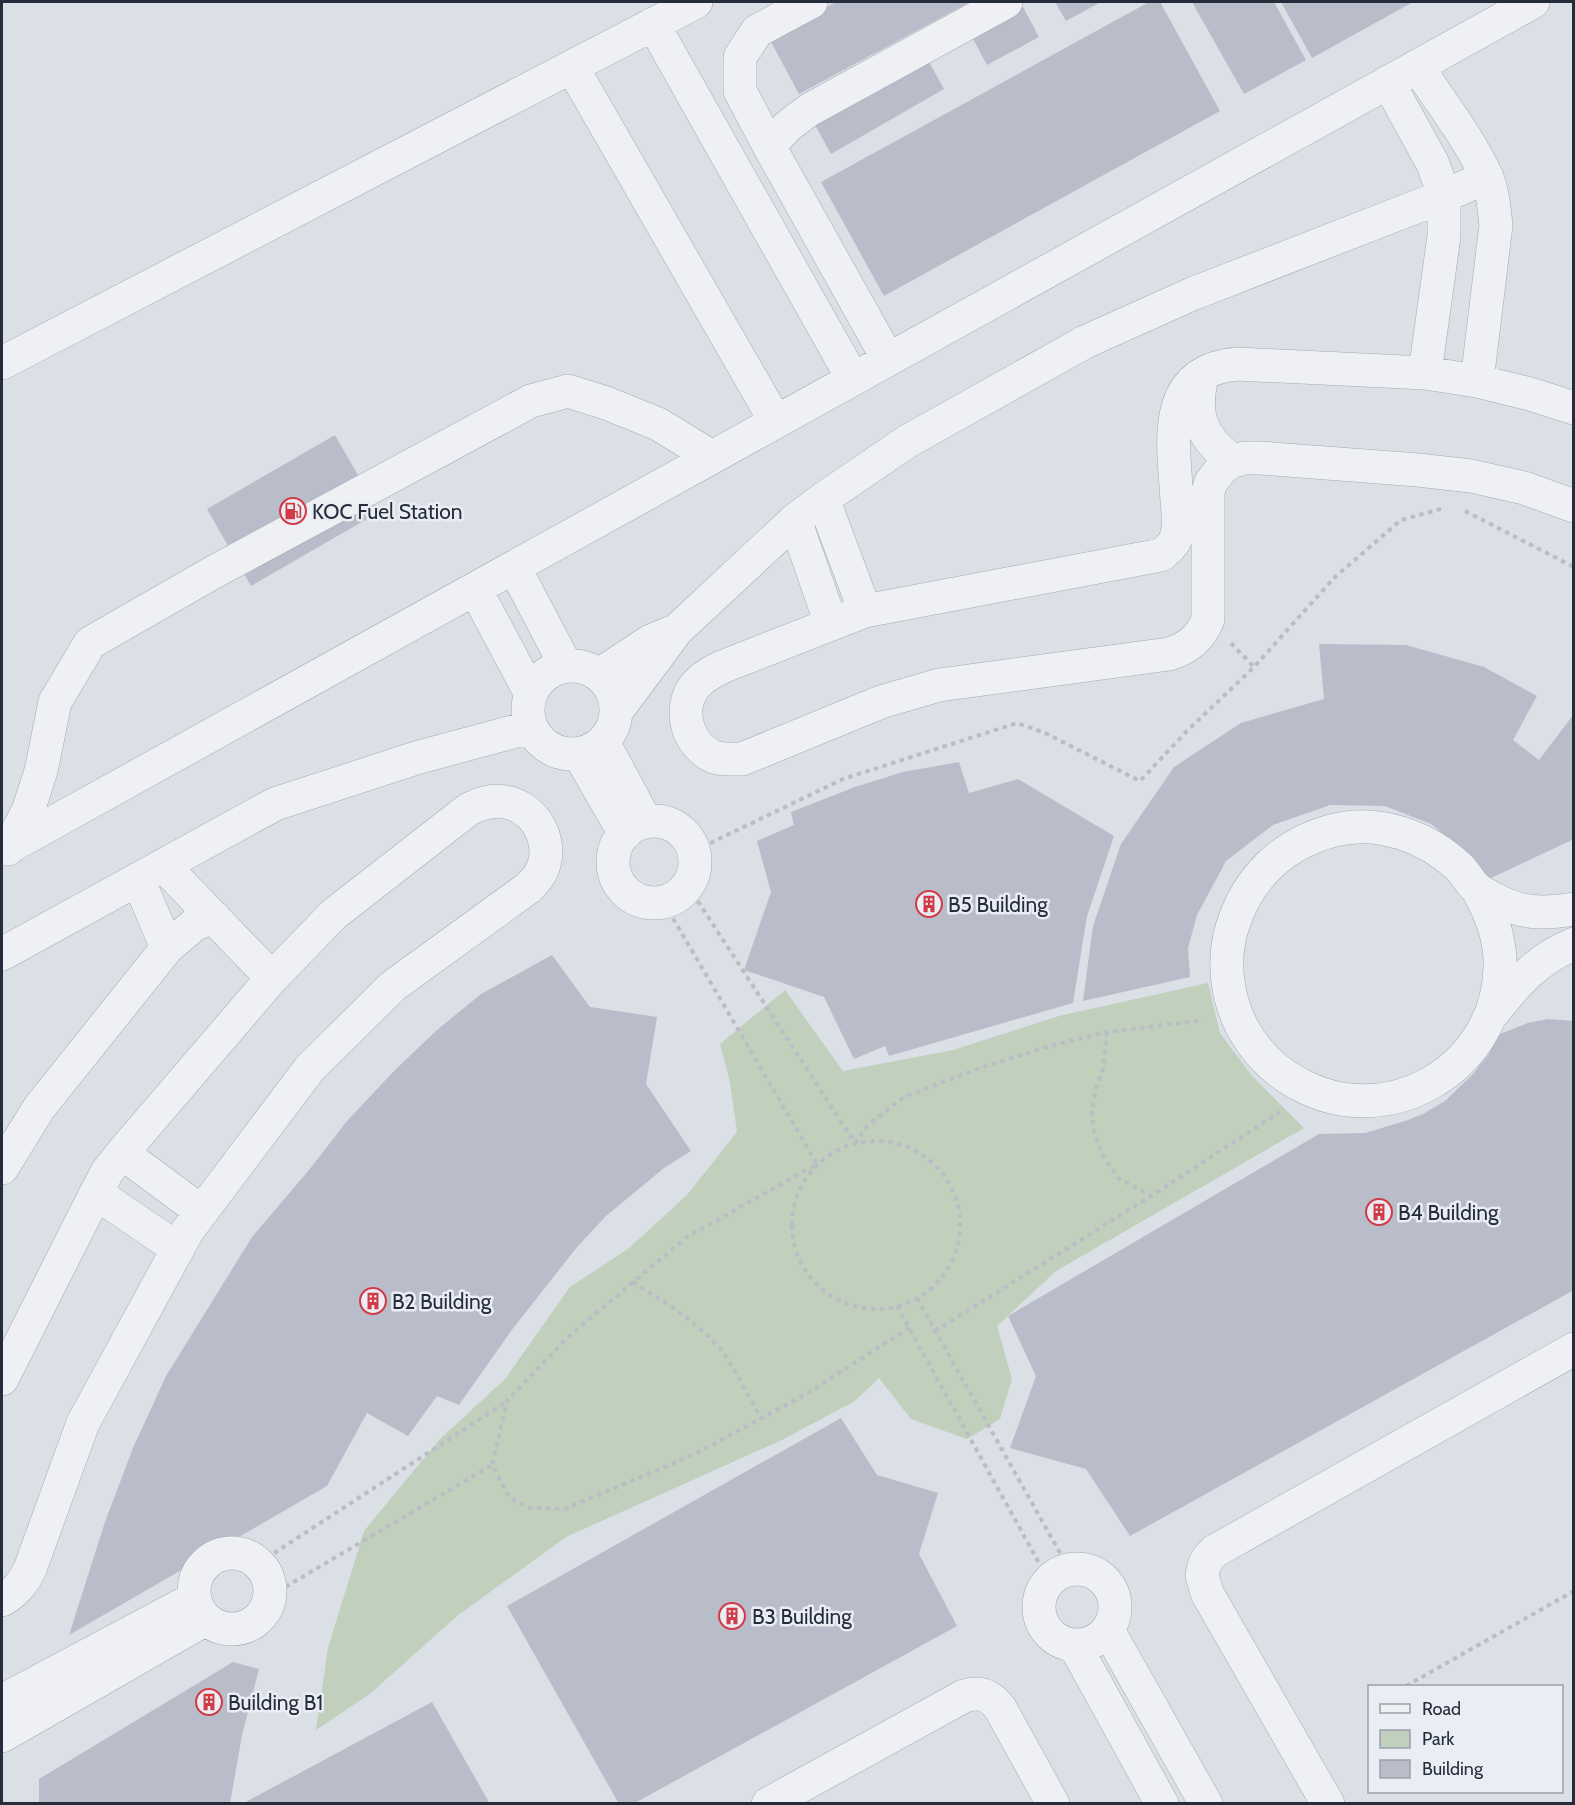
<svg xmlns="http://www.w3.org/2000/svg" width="1575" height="1805" font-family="Cabin,sans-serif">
  <rect width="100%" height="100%" fill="#dbdfe6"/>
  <path fill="#c0d0bc" d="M1208,983L1220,1033L1252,1076L1304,1128L1056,1271L997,1326L1012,1379L1000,1419L967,1439L911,1419L879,1378L855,1401L782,1440L566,1537L457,1616L371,1693L316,1730L328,1648L364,1531L439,1440L505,1379L570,1287L628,1249L687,1195L737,1132L730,1082L720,1044L785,990L843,1071L953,1050L1059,1016Z"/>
  <path fill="#b8bdc9" d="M836,2H970L799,94L769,38Z
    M1055,2H1101L1066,21Z
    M1149,2H1160L1220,111L884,296L821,182Z
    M1192,2H1274L1306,60L1244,94Z
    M1281,2H1413L1312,58Z
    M1023,7L1039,37L987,65L971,35Z
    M928,60L944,89L831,154L815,125Z
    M335,435L379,512L251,586L207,509Z
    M1319,644L1406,645L1484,667L1537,696L1513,740L1539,760L1574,714V839L1489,879L1465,851L1431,824L1385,806L1330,805L1273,825L1226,861L1197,915L1188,948L1190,977L1083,1001L1093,926L1121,844L1174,767L1241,723L1324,699Z
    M959,762L969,793L1018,779L1114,836L1087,916L1073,1003L889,1056L885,1046L854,1059L824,997L744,970L771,892L757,841L794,825L791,812L855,787L903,772Z
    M552,955L590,1007L657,1017L646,1084L691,1151L664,1168L606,1216L577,1247L511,1331L459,1405L437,1396L408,1436L367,1413L327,1486L69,1635L105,1522L133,1448L166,1376L252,1237L309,1170L347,1121L394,1071L437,1030L481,994Z
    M1548,1019L1574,1021V1290L1130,1536L1086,1469L1010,1448L1036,1376L1008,1316L1319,1134L1365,1133L1405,1121L1423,1114L1445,1101L1473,1074L1489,1054L1495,1036L1528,1023Z
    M841,1418L877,1475L938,1493L919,1554L957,1626L633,1804H619L507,1606Z
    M233,1662L259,1669L242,1735L230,1804H39V1779Z
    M432,1702L490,1804H242Z"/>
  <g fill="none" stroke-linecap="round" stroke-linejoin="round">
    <defs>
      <path id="minor" d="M811,2L757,31L740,57V91L769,146L888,359
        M653,24L853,379
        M1417,66C1440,101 1468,137 1486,175C1493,190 1494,209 1496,225L1477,381
        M572,67L776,422
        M1388,82L1433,164L1444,196V236L1425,373
        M769,146L788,126L809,110L1006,2
        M2,363L696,2
        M1203,374C1192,412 1200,438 1233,461
        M1574,408L1530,394L1477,381L1425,373L1237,364C1158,371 1174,445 1177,501C1178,514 1181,530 1174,542C1171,547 1166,551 1161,555L865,611L722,667C712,672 702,677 695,686C677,709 687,745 714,757C723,760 732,759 742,759L881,702L939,685L1169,654C1188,648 1201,638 1208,619V492L1211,482L1224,466L1233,461L1245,458H1261L1418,470L1471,476L1524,488L1574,506
        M823,499L865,611
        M795,520L831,624
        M514,567L566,666
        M475,589L531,694
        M528 710a44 44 0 1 1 88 0a44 44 0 1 1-88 0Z
        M599,675L649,642L670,633
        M616,712L677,630L795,520L823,499L908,441L1085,342L1192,294L1444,196L1487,177
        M603,742L646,822
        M579,754L625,834
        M613 862a41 41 0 1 1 82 0a41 41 0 1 1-82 0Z
        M2,849L11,846L1533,2
        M8,849L28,811L41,771L55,702L90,643L212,573L531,401L568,391L606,403L658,424L712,457
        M163,865L272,978
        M138,879L167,948
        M1477,889C1491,913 1501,939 1500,967C1498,1069 1388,1133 1299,1084C1274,1071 1255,1051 1242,1027C1227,997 1222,961 1232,928C1247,878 1283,843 1335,830C1379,819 1427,837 1459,867C1466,874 1470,883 1477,889C1482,893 1489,896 1494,899C1521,914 1544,914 1574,909
        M2,954L275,804L416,758L531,727
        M1494,1012C1516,983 1539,958 1574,944
        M122,1153L202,1212
        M2,1168L39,1108L167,948L195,924L214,917
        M96,1193L178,1249
        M2,1379L96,1193L107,1172L122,1153L272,978L334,914L469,809C480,804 492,799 505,802C537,807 556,845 540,874C537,879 532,884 528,888L393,986L310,1068L188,1230L83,1423L30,1569C23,1583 16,1592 2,1600
        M194 1591a38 38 0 1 1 76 0a38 38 0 1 1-76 0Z
        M1039 1607a38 38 0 1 1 76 0a38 38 0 1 1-76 0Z
        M1108,1630L1206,1804
        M1075,1646L1162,1804
        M2,1701L195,1598
        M2,1736L206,1619
        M768,1804L964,1696C980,1691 990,1695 1000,1708L1053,1804
        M1328,1804L1207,1593L1202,1575L1204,1566L1208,1558L1215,1551L1574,1349"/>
    </defs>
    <use href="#minor" stroke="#a4a9b3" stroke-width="34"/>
    <path stroke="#babdc4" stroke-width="4" stroke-dasharray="4.5 4.5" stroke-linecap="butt" d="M1465,511L1574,567
      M1231,643L1254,667
      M694,851L843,779L1017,723L1045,733L1140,781L1187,731L1254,667L1335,577L1401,520L1444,508
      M688,886L855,1143L868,1125L904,1097L980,1068L1053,1045L1107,1032L1203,1020
      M664,903L817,1164L687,1237L569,1336L507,1401L492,1465L509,1497L530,1508L565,1509L695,1454L808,1393L909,1328
      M1107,1032L1103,1069L1095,1092L1092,1111L1093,1129L1102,1154L1118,1178L1151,1196
      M792 1225a84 84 0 1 1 168 0a84 84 0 1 1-168 0Z
      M633,1282C664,1302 697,1321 721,1350C736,1369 748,1397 761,1418
      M917,1298L1069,1569
      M897,1306L1049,1581
      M935,1331L1151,1196L1280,1112
      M259,1563L506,1402
      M270,1596L492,1465
      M1406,1686L1574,1591"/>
    <use href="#minor" stroke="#eef0f4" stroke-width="33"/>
  </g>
  <defs>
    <symbol id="fuel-ring" viewBox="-11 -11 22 22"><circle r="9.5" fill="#eaeef4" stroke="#d23a46" stroke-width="1.5"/><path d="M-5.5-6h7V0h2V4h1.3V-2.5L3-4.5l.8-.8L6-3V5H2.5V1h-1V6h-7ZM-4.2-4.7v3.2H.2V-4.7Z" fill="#d23a46"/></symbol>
    <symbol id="building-ring" viewBox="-11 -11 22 22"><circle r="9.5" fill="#eaeef4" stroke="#d23a46" stroke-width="1.5"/><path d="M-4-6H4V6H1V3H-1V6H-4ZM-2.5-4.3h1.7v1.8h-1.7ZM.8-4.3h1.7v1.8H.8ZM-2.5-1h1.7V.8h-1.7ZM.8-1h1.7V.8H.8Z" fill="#d23a46"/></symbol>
  </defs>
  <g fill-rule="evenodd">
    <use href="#fuel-ring" x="278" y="496" width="30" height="30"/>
    <use href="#building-ring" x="914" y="889" width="30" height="30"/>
    <use href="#building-ring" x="1364" y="1197" width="30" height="30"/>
    <use href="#building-ring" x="358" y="1286" width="30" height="30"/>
    <use href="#building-ring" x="717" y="1601" width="30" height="30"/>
    <use href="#building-ring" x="194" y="1687" width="30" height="30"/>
  </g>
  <g text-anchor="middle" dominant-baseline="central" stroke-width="5" stroke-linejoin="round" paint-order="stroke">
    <g font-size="21" fill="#252c3c" stroke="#eaeef4" text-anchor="start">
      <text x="312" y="511">KOC Fuel Station</text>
      <text x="948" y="904">B5 Building</text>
      <text x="1398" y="1212">B4 Building</text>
      <text x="392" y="1301">B2 Building</text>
      <text x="752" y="1616">B3 Building</text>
      <text x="228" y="1702">Building B1</text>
    </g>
  </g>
  <rect width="1575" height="1805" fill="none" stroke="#252c3c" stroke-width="6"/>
  <rect x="1368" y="1685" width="195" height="108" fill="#eaeef4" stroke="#9ba0aa" stroke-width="1.5"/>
  <rect x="1380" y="1704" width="30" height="9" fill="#eef0f4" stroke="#9ba0aa" stroke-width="1.5"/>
  <text x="1422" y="1715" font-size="18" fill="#252c3c">Road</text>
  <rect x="1380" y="1730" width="30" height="18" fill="#c0d0bc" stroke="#9ba0aa" stroke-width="1.5"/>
  <text x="1422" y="1745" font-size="18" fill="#252c3c">Park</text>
  <rect x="1380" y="1760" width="30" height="18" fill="#b8bdc9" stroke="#9ba0aa" stroke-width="1.5"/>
  <text x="1422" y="1775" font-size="18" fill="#252c3c">Building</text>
</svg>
